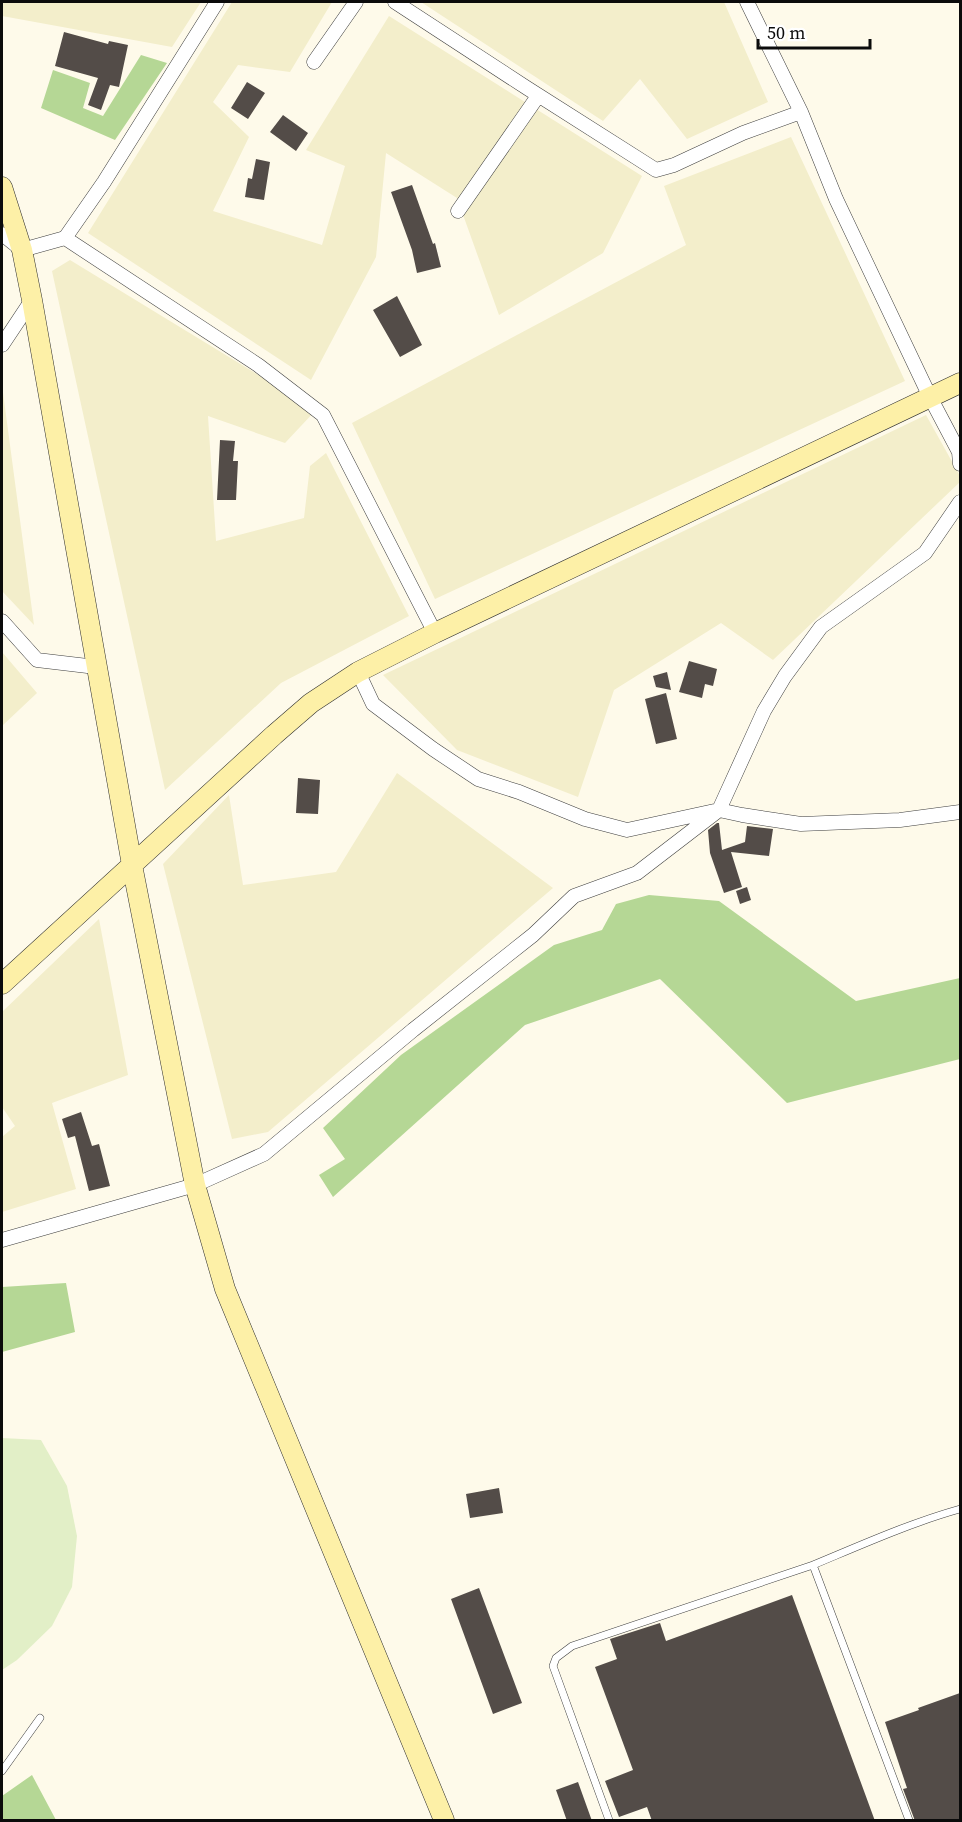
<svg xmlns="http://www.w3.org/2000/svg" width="962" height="1822" font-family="'Source Serif 4',serif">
  <rect width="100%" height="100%" fill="#fefaea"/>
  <path fill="#f3eecb" d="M2,2H201L172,47L2,16Z
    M232,2H332L290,72L238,65L213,102L249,137L213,211L322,245L345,166L306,150L389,16L642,176L603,253L499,315L457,198L386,153L376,257L311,380L88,233Z
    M421,2H724L768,102L687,139L640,79L603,121Z
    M791,137L905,381L435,599L352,423L686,245L664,186Z
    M70,260L316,410L285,443L208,416L216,541L304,518L310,466L326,453L409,616L281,683L165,790L52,271Z
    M2,385L34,625L2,591Z
    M926,415L960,476V482L773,660L721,623L614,690L578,797L457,750L383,675Z
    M2,652L37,693L2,726Z
    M397,773L553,888L268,1132L232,1139L163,864L229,795L243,885L336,872Z
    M99,919L128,1075L52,1103L76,1189L2,1212V1137L15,1126L2,1107V1012Z"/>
  <path fill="#b5d795" d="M141,55L167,63L115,140L41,108L53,70L90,83L83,108L103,116Z
    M649,895L719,901L856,1001L960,978V1059L787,1103L660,979L525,1025L333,1197L319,1175L345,1159L323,1128L401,1055L554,945L602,930L616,904Z
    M66,1283L75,1332L2,1352V1287Z
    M32,1775L56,1820H3L2,1819V1796Z"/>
  <path fill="#e2efc7" d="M2,1438L41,1440L67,1486L77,1536L72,1587L52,1626L17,1660L2,1670Z"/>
  <path fill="#534c48" d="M64,32L108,44L109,41L128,45L119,87L110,85L101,110L88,105L98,78L55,66Z
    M247,82L265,93L248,119L231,108Z
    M283,115L308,133L296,151L270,132Z
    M256,159L270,162L264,200L245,197L248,178L252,179Z
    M412,185L433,244L435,243L441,267L417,273L412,250L391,192Z
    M397,296L422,345L400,357L373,310Z
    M220,440L235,441L233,461H238L236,500H217Z
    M689,661L717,669L713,686L705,684L702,698L679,692Z
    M667,672L671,690L656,687L653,676Z
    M666,693L677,739L656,744L645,699Z
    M298,778L320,780L318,814L296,813Z
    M717,823H719L722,850L745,842L747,826L773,829L769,856L731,852L742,887L724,893L710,853L708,830Z
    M747,887L751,900L740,904L736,891Z
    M81,1112L92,1146L99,1144L110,1186L89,1191L75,1136L68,1138L62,1119Z
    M499,1488L503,1513L470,1518L466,1494Z
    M479,1588L522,1703L493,1714L451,1599Z
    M792,1595L875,1821H652L647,1807L619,1817L605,1781L633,1770L595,1667L617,1659L610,1639L660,1623L666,1641Z
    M960,1693V1821H915L903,1789L907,1788L885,1722L919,1710L918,1708Z
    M578,1782L592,1821H567L556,1790Z"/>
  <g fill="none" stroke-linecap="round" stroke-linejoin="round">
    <defs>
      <path id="lane" d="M813,1565C861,1545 910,1523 960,1509
        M2,1771L40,1718
        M609,1820L553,1666L556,1658L572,1646L813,1565L909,1820"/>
      <path id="street" d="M395,2L527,88L656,170L674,165L743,133L801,112
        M747,2L801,112L836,199L930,397L959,452L960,464
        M314,62L356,2
        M458,211L538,96
        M2,234L22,250L65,238L258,365L323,415L435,633
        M65,238L104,182L217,2
        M2,345L32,300
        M2,621L37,660L96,667
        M358,672L373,704L433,749L478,779L519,792L585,819L627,830L719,810L742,815L801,824L900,820L960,812
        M2,1240L195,1185L264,1154L413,1030L533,935L574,896L637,873L719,810L764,711L785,676L821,627L925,553L960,502"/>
      <path id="secondary" d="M2,187L22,250L32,300L132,865L195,1185L225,1289L444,1820
        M2,984L274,735L311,703L358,672L435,633L960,383"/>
    </defs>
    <use href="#lane" stroke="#3e3e3e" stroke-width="8"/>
    <use href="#street" stroke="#3e3e3e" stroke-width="15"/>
    <use href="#secondary" stroke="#2d2d2d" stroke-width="21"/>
    <use href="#lane" stroke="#fff" stroke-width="7"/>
    <use href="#street" stroke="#fff" stroke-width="14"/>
    <use href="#secondary" stroke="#fdf0a7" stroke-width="20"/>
  </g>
  <rect width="962" height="1822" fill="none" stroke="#0b0b0b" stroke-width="6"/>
  <path d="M758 39v9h112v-9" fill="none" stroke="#0b0b0b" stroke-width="3"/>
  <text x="767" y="39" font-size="18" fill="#0b0b0b" stroke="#ffffff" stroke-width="4.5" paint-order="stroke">50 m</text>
</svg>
